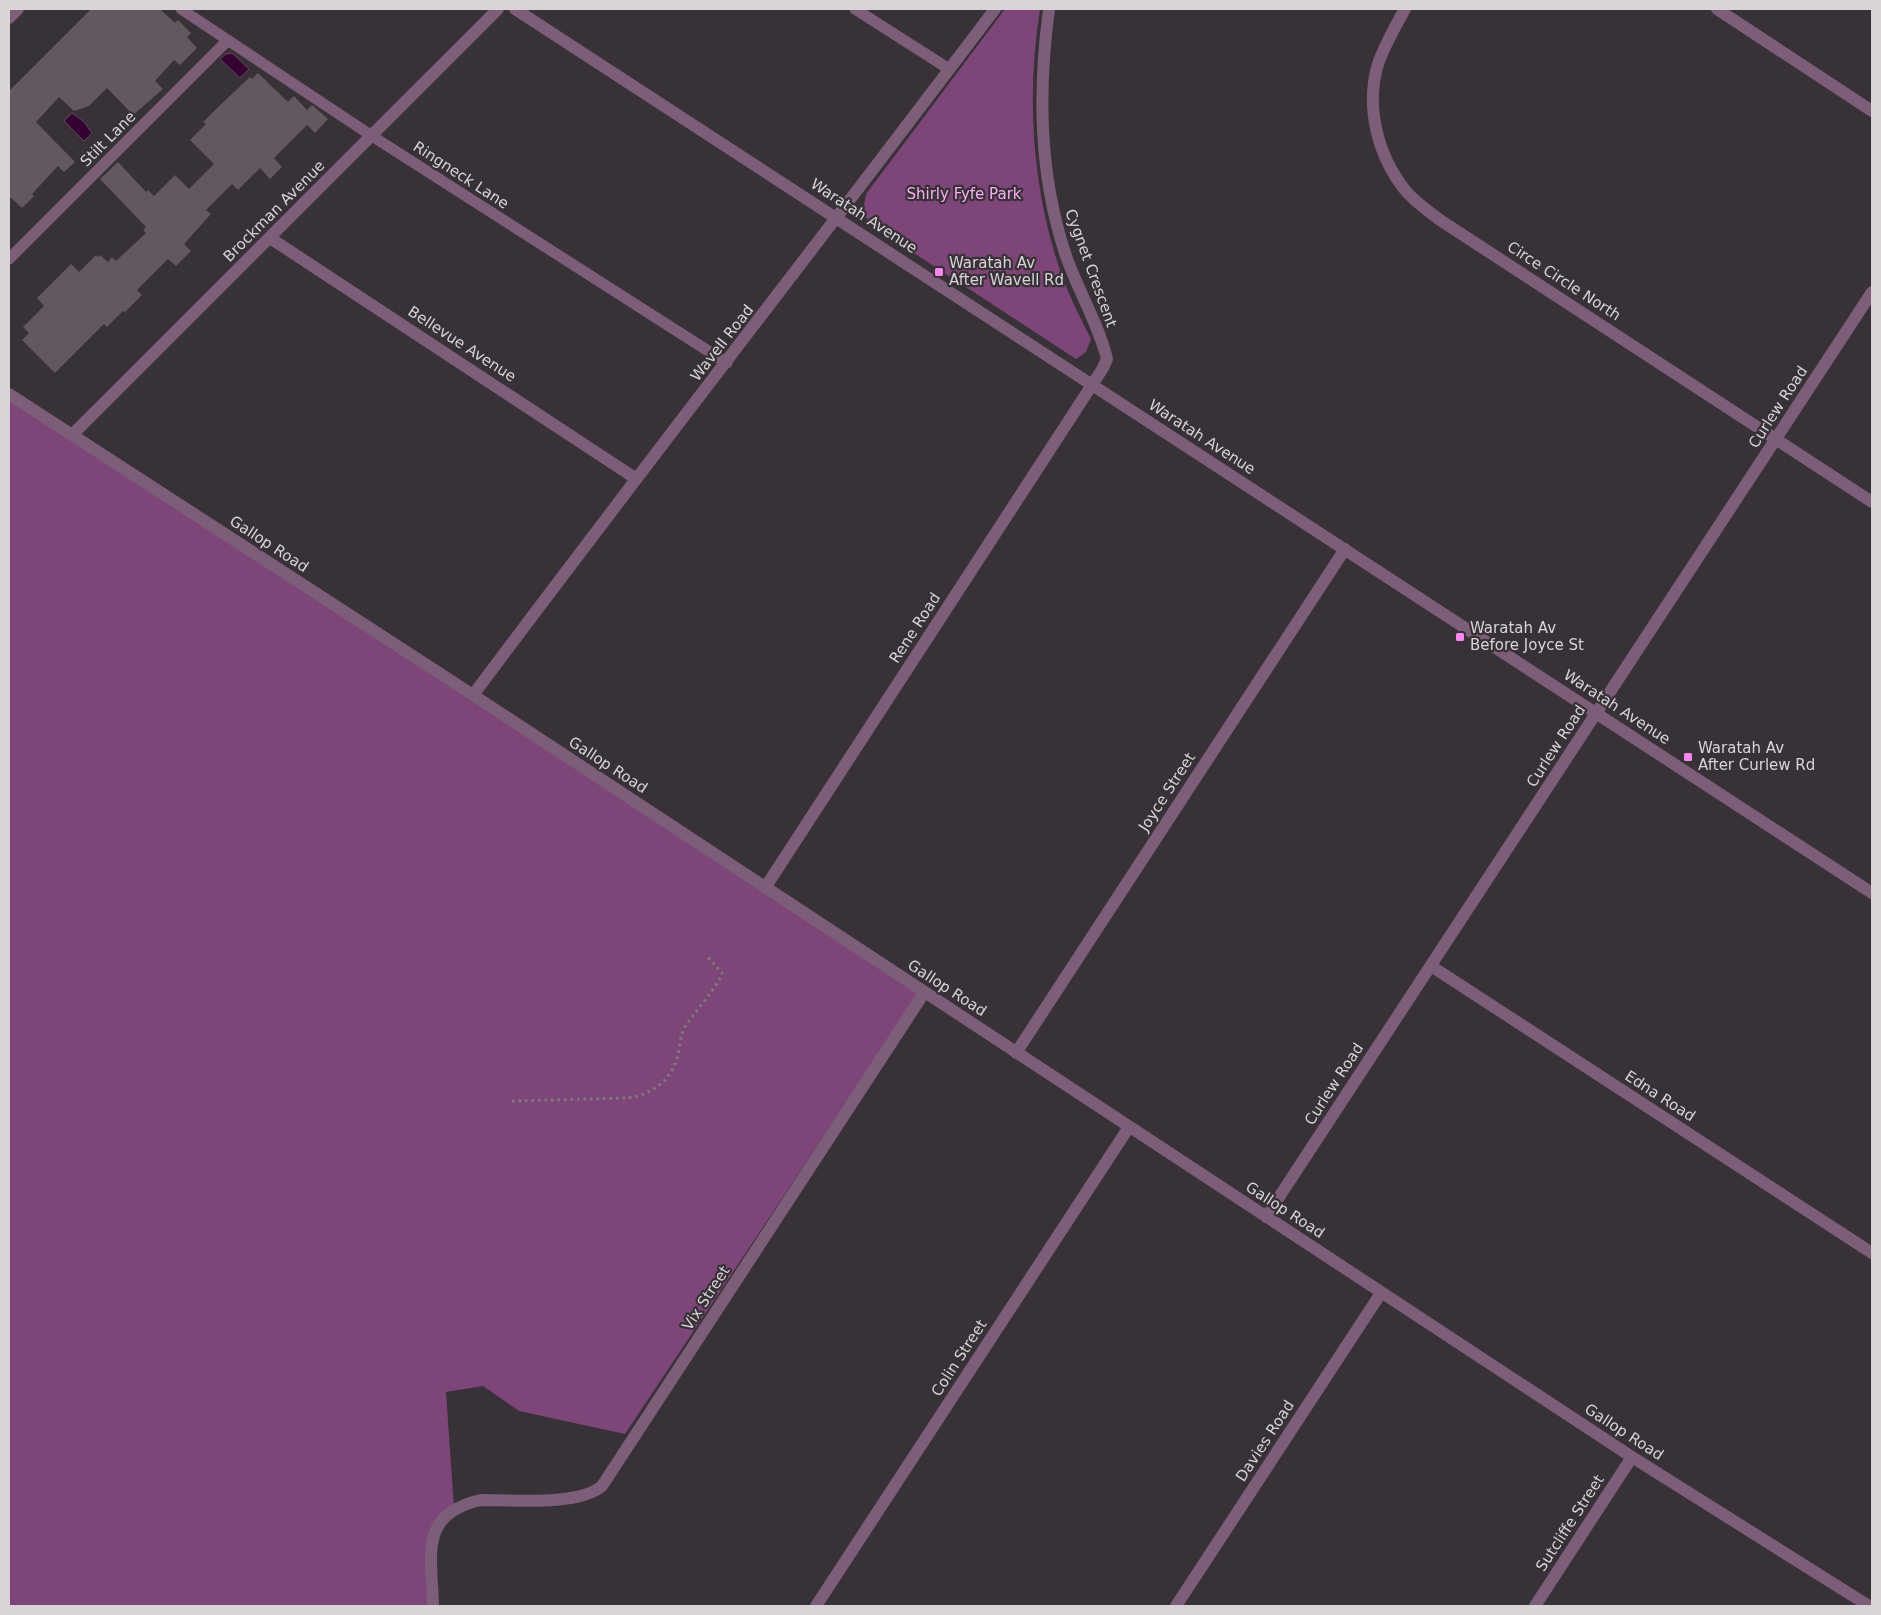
<svg xmlns="http://www.w3.org/2000/svg" width="1881" height="1615" font-family="'DejaVu Sans',sans-serif">
  <rect width="100%" height="100%" fill="#383137"/>
  <path fill="#7e4578" d="M1005,9H1040C1026,97 1032,191 1062,276C1070,298 1081,319 1091,339L1086,352L1076,359L871,225L863,212L866,194Z
    M9,399L919,993L625,1434L519,1411L483,1386L446,1392L454,1508L436,1523L428,1606H9Z"/>
  <path fill="#340331" stroke="#664263" d="M232,53L249,69L240,78L220,59L226,54Z
    M72,113L84,122L92,133L84,141L64,121Z"/>
  <path fill="#61595f" d="M91,9H160L175,23L178,20L191,33L187,37L197,48L180,65L174,60L155,81L163,89L133,115L107,88L89,106L74,111L59,97L36,122L75,162L64,172L58,166L32,194L34,196L22,208L9,196V91Z
    M258,73L288,102L294,96L307,110L312,105L328,119L315,133L307,125L274,158L282,167L270,179L260,168L238,190L232,184L206,210L211,214L184,244L191,251L176,266L168,259L137,290L142,295L125,312L123,311L107,327L104,324L55,373L22,340L29,333L23,327L44,306L37,298L71,264L79,272L96,255L98,257L100,255L108,262L112,257L116,261L146,233L143,230L146,227L100,179L118,162L146,192L148,190L154,196L175,175L189,189L214,164L190,140L206,124L203,122L215,110L250,77L252,79Z"/>
  <g fill="none" stroke-linecap="round" stroke-linejoin="round">
    <path stroke="#807a7f" stroke-width="3" stroke-dasharray="2.5 4" stroke-linecap="butt" d="M512,1101L626,1098C648,1096 669,1083 676,1061C680,1050 679,1038 685,1027C694,1012 718,987 722,973L707,956"/>
    <path stroke="#7c5e78" stroke-width="11" d="M181,9L372,136L727,363
      M855,9L949,69
      M9,259L228,40"/>
    <path stroke="#7c5e78" stroke-width="12" d="M1405,9C1395,27 1385,44 1378,64C1365,107 1378,156 1405,190C1415,202 1428,211 1440,220L1872,502
      M1717,9L1872,111
      M9,18L18,9
      M270,238L635,478
      M9,394L473,695L1632,1457L1869,1606
      M72,435L498,9
      M473,695C645,465 822,238 995,9
      M765,888L1103,368L1107,359C1098,322 1077,289 1065,253C1039,173 1038,92 1049,9
      M1431,966L1872,1253
      M1016,1053L1345,549
      M1266,1217L1872,292
      M433,1606C432,1555 418,1514 481,1500C513,1500 579,1506 602,1486L924,993
      M816,1606L1129,1127
      M1176,1606L1381,1293
      M1535,1606L1632,1457"/>
    <path stroke="#7c5e78" stroke-width="12" d="M515,9L1872,893"/>
  </g>
  <g fill="#f688ed" stroke="#383137" stroke-width="2">
    <rect x="934" y="267" width="10" height="10" rx="2.5"/>
    <rect x="1455" y="632" width="10" height="10" rx="2.5"/>
    <rect x="1683" y="752" width="10" height="10" rx="2.5"/>
  </g>
  <g text-anchor="middle" dominant-baseline="central" stroke-width="4.5" stroke-linejoin="round" paint-order="stroke">
    <g font-size="15" fill="#d9d4d8" stroke="#383137">
      <text transform="translate(108 139) rotate(-45)">Stilt Lane</text>
      <text transform="translate(461 175) rotate(33)">Ringneck Lane</text>
      <text transform="translate(274 211) rotate(-45)">Brockman Avenue</text>
      <text transform="translate(864 216) rotate(33)">Waratah Avenue</text>
      <text transform="translate(1091 268) rotate(70)">Cygnet Crescent</text>
      <text transform="translate(1564 281) rotate(33)">Circe Circle North</text>
      <text transform="translate(722 343) rotate(-52)">Wavell Road</text>
      <text transform="translate(462 344) rotate(33)">Bellevue Avenue</text>
      <text transform="translate(1778 407) rotate(-57)">Curlew Road</text>
      <text transform="translate(1202 437) rotate(33)">Waratah Avenue</text>
      <text transform="translate(269 544) rotate(33)">Gallop Road</text>
      <text transform="translate(915 628) rotate(-57)">Rene Road</text>
      <text transform="translate(1617 707) rotate(33)">Waratah Avenue</text>
      <text transform="translate(1556 746) rotate(-57)">Curlew Road</text>
      <text transform="translate(608 765) rotate(33)">Gallop Road</text>
      <text transform="translate(1167 792) rotate(-57)">Joyce Street</text>
      <text transform="translate(947 988) rotate(33)">Gallop Road</text>
      <text transform="translate(1334 1084) rotate(-57)">Curlew Road</text>
      <text transform="translate(1660 1096) rotate(33)">Edna Road</text>
      <text transform="translate(1285 1210) rotate(33)">Gallop Road</text>
      <text transform="translate(706 1298) rotate(-57)">Vix Street</text>
      <text transform="translate(959 1358) rotate(-57)">Colin Street</text>
      <text transform="translate(1624 1432) rotate(33)">Gallop Road</text>
      <text transform="translate(1265 1441) rotate(-57)">Davies Road</text>
      <text transform="translate(1570 1523) rotate(-57)">Sutcliffe Street</text>
    </g>
    <g font-size="15" fill="#f9aef1" stroke="#383137">
      <text x="964" y="194">Shirly Fyfe Park</text>
    </g>
    <g font-size="15" fill="#d9d4d8" stroke="#383137" text-anchor="start">
      <text x="949" y="263">Waratah Av<tspan x="949" dy="17">After Wavell Rd</tspan></text>
      <text x="1470" y="628">Waratah Av<tspan x="1470" dy="17">Before Joyce St</tspan></text>
      <text x="1698" y="748">Waratah Av<tspan x="1698" dy="17">After Curlew Rd</tspan></text>
    </g>
  </g>
  <rect width="1881" height="1615" fill="none" stroke="#d9d4d8" stroke-width="20"/>
</svg>
